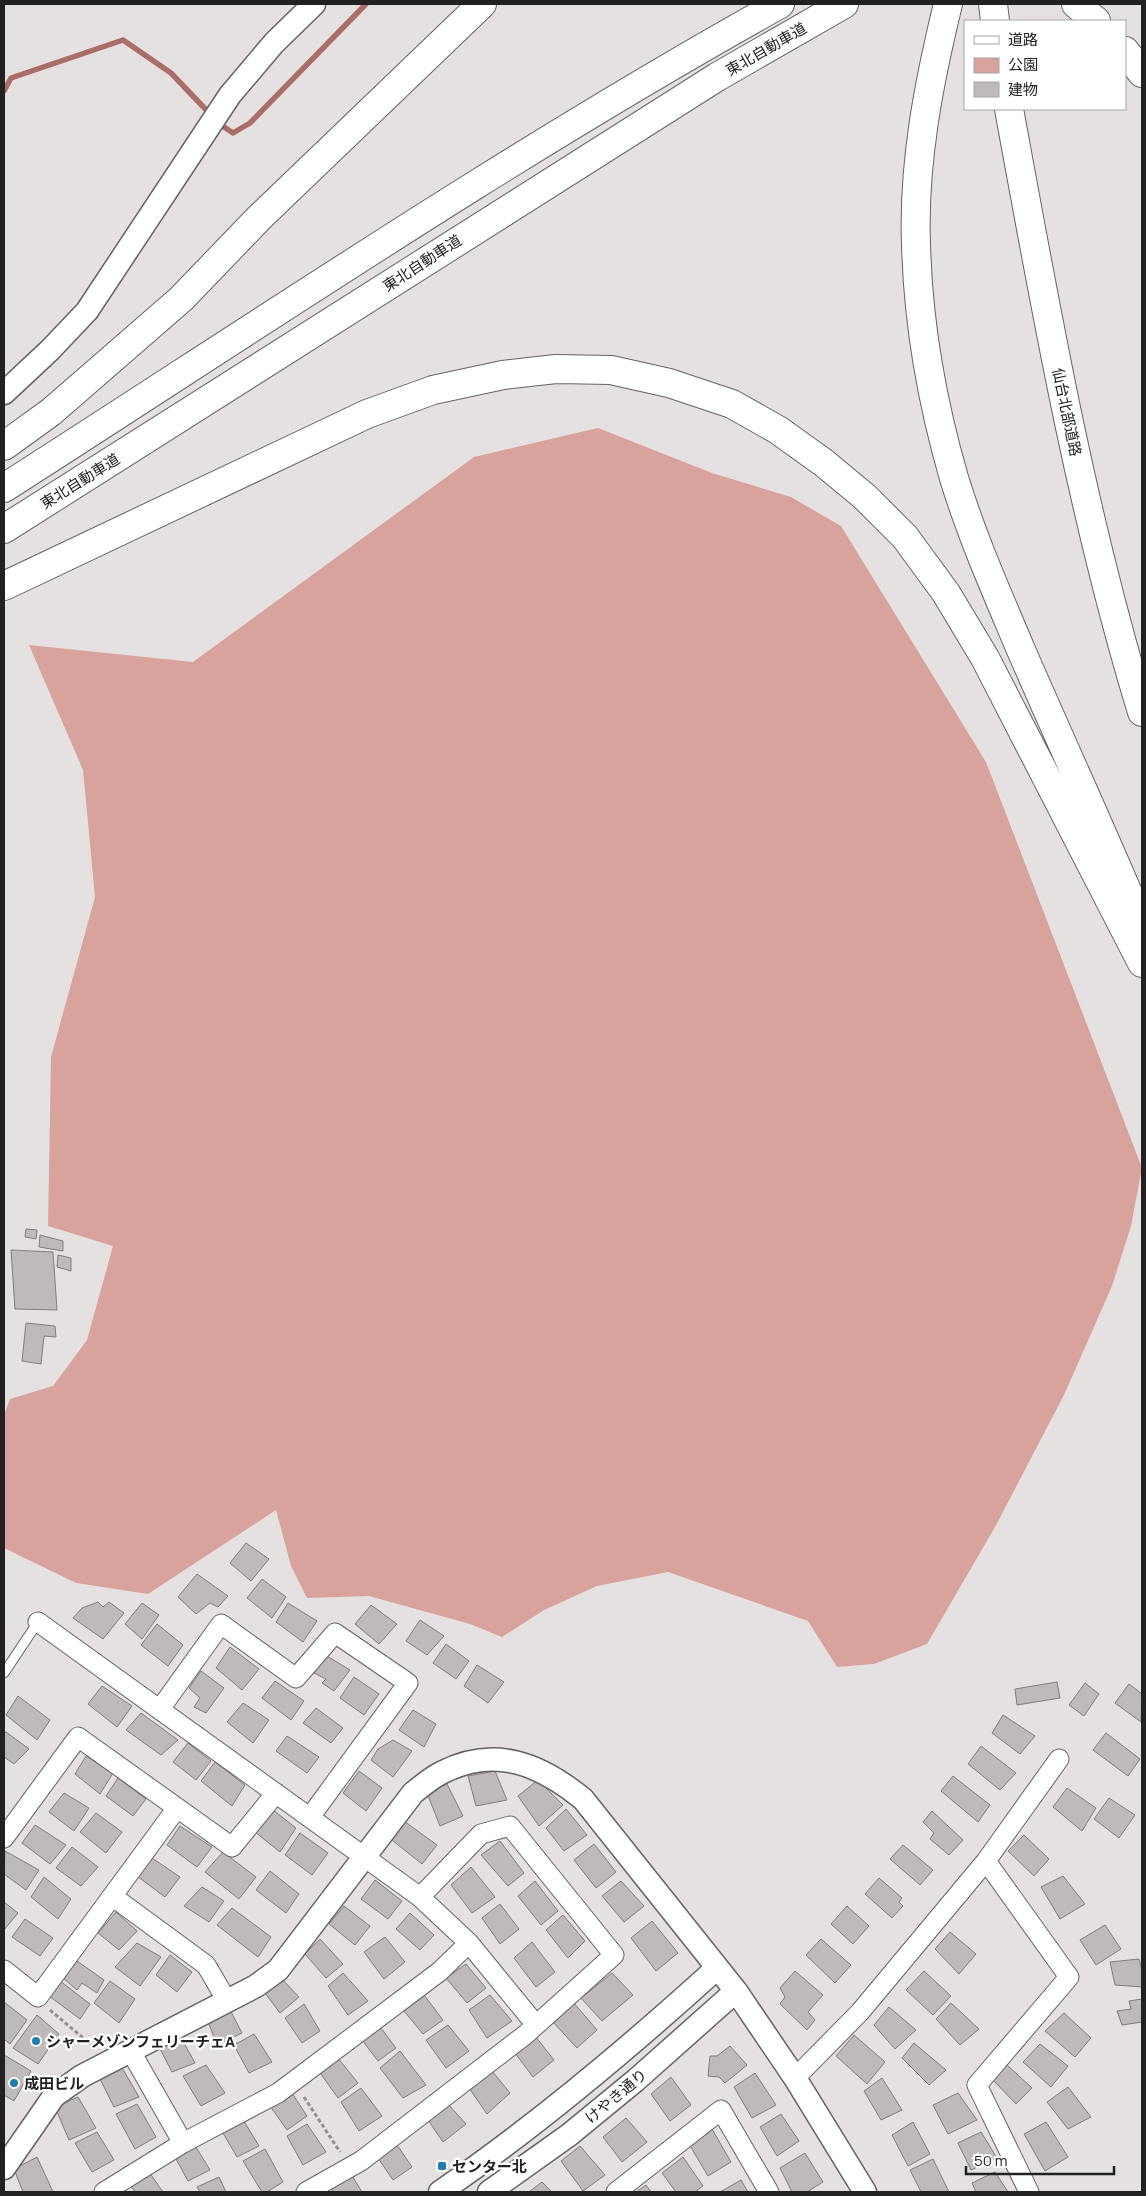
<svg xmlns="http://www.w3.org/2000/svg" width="1146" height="2196" font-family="Manrope,'Noto Sans JP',sans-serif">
  <rect width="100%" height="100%" fill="#e5e1e0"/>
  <path fill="#d8a39d" d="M598,428L712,473L791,497L841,526L986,762L1142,1168L1131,1226L1112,1286L1064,1395L995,1527L927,1644L874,1664L837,1667L808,1621L668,1572L597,1586L544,1610L502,1637L470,1624L369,1596L307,1598L291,1566L276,1510L148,1594L76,1583L4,1548V1415L10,1399L53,1386L87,1340L113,1246L48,1226L51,1057L95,897L83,770L29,645L193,662L474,457Z"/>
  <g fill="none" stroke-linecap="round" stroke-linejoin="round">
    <path stroke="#aa6e68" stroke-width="5.5" d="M4,91L11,78L123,40L171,73L212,116
      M218,123L233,133L250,123L366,4"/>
  </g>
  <path fill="#bfbaba" stroke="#807c7c" d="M26,1229L37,1230L36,1239L25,1237Z
    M40,1235L63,1241V1251L39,1247Z
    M11,1250L53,1252L57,1310L15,1309Z
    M58,1255L71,1258V1271L57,1267Z
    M26,1323L55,1326L56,1337L44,1336L41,1364L22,1361Z
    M246,1543L269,1559L251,1581L230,1563Z
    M197,1574L228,1596L218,1607L210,1603L196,1614L178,1597Z
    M262,1579L286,1597L272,1618L247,1598Z
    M98,1602L103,1607L109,1602L124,1613L103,1639L73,1618L82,1608Z
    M142,1603L159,1615L142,1639L125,1624Z
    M288,1603L317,1621L303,1642L276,1622Z
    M371,1605L397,1624L379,1644L355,1624Z
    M420,1620L444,1636L427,1655L406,1641Z
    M157,1624L183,1645L168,1666L141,1645Z
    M446,1644L469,1661L456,1679L433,1663Z
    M230,1647L259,1669L242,1690L216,1668Z
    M327,1656L350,1670L334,1691L322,1683L326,1679L314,1673Z
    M477,1665L504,1682L488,1703L464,1686Z
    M201,1671L224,1688L206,1713L194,1707L200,1698L189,1688Z
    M354,1677L379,1694L364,1715L340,1698Z
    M275,1681L304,1701L291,1720L262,1698Z
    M1057,1682L1060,1698L1017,1705L1015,1689Z
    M1085,1683L1099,1694L1084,1716L1069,1705Z
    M1129,1684L1142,1694L1141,1722L1115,1703Z
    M102,1686L132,1706L117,1727L88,1704Z
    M18,1696L50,1720L37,1740L6,1715Z
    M243,1703L269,1720L253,1743L227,1722Z
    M316,1708L343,1728L331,1743L303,1723Z
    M413,1710L436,1724L424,1747L399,1730Z
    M141,1713L178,1740L161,1755L126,1730Z
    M1003,1715L1035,1736L1020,1754L992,1733Z
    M6,1732L29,1749L14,1764L4,1757V1734Z
    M1106,1733L1140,1759L1128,1776L1093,1750Z
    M287,1736L319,1757L307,1773L276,1751Z
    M393,1740L412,1751L393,1777L371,1760L378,1749Z
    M188,1743L211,1761L196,1780L173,1762Z
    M981,1746L1016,1773L1000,1790L968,1764Z
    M86,1756L113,1773L100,1794L75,1774Z
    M215,1762L245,1785L232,1806L201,1781Z
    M359,1771L382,1788L366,1811L343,1793Z
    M495,1771L507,1800L476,1806L468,1776Z
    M953,1776L990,1805L978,1822L941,1791Z
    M118,1778L146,1799L133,1816L106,1796Z
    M538,1780L563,1805L539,1826L518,1796Z
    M447,1784L463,1816L440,1826L427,1793Z
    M1067,1788L1096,1808L1082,1831L1053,1807Z
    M64,1793L89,1808L74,1831L49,1812Z
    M1109,1798L1135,1815L1119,1838L1094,1819Z
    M566,1809L587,1835L564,1851L546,1828Z
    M273,1810L296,1828L280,1852L255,1832Z
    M932,1811L963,1840L949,1855L930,1839L934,1833L923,1822Z
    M96,1813L122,1832L106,1853L80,1832Z
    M404,1821L437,1845L422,1864L392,1840Z
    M35,1825L66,1845L50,1864L22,1843Z
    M180,1826L212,1847L197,1867L167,1845Z
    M300,1833L328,1853L312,1875L285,1855Z
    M1024,1835L1049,1859L1034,1876L1008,1851Z
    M500,1841L524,1873L508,1886L481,1855Z
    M594,1844L616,1872L596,1888L574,1860Z
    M903,1845L933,1870L920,1885L890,1859Z
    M72,1847L98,1867L81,1886L56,1868Z
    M5,1851L39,1870L26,1890L4,1874Z
    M223,1852L256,1877L239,1899L205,1872Z
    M152,1858L180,1877L165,1897L137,1876Z
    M471,1867L495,1897L472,1913L451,1885Z
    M270,1871L299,1894L286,1913L256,1890Z
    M1063,1876L1085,1904L1060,1919L1041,1887Z
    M44,1877L71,1899L58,1919L31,1897Z
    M879,1878L902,1898L899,1902L903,1906L892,1918L865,1894Z
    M375,1880L402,1901L388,1919L361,1899Z
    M535,1881L558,1911L541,1925L518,1896Z
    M621,1881L644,1906L624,1922L602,1896Z
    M202,1887L224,1901L209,1922L184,1906Z
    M4,1902L18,1913L4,1930Z
    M500,1904L519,1929L500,1944L482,1918Z
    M344,1906L370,1926L355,1945L329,1924Z
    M847,1906L869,1926L853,1944L831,1924Z
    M232,1908L271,1937L258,1957L217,1925Z
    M116,1912L137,1931L119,1950L98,1933Z
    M410,1913L434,1935L420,1950L396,1929Z
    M563,1915L585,1941L568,1958L546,1930Z
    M25,1919L53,1938L40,1956L12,1937Z
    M652,1921L678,1953L656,1971L631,1938Z
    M1105,1925L1121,1949L1096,1965L1080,1940Z
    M950,1932L976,1954L959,1974L935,1949Z
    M385,1937L405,1962L384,1979L364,1952Z
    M320,1939L343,1964L326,1978L305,1954Z
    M821,1939L851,1965L835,1983L806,1955Z
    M532,1942L555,1972L536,1987L514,1958Z
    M137,1943L161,1957L140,1986L115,1967Z
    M170,1955L192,1972L177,1992L156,1975Z
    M1139,1959L1142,1970V1987L1115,1985L1110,1962Z
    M77,1961L104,1980L97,1993L82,1983L77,1990L63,1978Z
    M466,1964L486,1988L467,2003L446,1978Z
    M795,1971L823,1995L808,2012L815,2020L807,2030L780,2004L785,1997L780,1988Z
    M924,1971L951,1996L933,2015L906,1990Z
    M343,1973L368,2001L348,2015L328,1986Z
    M612,1973L633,1995L602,2021L581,1998Z
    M280,1977L299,1997L280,2013L262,1989Z
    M60,1981L90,2004L80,2019L49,1996Z
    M110,1981L135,1999L119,2023L94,2003Z
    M424,1995L443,2020L423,2034L404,2011Z
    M490,1995L512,2021L487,2038L469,2010Z
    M1142,1999V2022L1122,2025L1117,2011L1131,2009L1129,2001Z
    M4,2002L27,2020L10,2044L4,2039Z
    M573,2002L597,2030L577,2048L552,2021Z
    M951,2003L979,2029L960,2045L936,2019Z
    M304,2004L320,2031L302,2043L285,2018Z
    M889,2007L916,2030L895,2049L874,2025Z
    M229,2008L242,2033L217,2045L207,2019Z
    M1064,2013L1091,2038L1075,2057L1045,2031Z
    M37,2015L59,2034L38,2064L13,2048Z
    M448,2025L469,2051L446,2068L426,2040Z
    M381,2028L396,2048L378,2061L362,2040Z
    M179,2034L195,2063L172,2072L158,2045Z
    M254,2034L272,2062L249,2073L234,2045Z
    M854,2035L885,2062L867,2084L836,2056Z
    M535,2036L554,2060L533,2077L515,2053Z
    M914,2043L946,2070L929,2085L902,2058Z
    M1040,2044L1068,2066L1051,2087L1023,2062Z
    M730,2046L747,2065L725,2083L719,2077L708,2076L710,2056H717Z
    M400,2051L426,2085L403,2098L380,2068Z
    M4,2055L31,2071L14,2101L4,2095Z
    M337,2057L358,2083L338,2098L318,2070Z
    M206,2065L225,2093L201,2106L183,2076Z
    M1007,2065L1032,2088L1016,2104L992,2079Z
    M121,2066L139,2097L114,2107L99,2077Z
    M492,2071L510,2093L487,2114L469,2088Z
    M755,2073L776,2105L752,2118L734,2087Z
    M671,2077L691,2105L670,2121L651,2094Z
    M882,2078L902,2110L881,2120L864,2091Z
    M1068,2087L1091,2117L1068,2129L1047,2102Z
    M361,2088L382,2116L359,2131L341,2102Z
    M290,2090L307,2116L287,2130L268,2103Z
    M958,2093L977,2120L948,2134L933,2105Z
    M78,2097L96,2128L69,2140L55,2107Z
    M137,2104L156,2137L135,2149L116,2114Z
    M448,2104L466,2124L443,2142L428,2120Z
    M781,2114L799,2141L777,2156L760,2127Z
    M242,2118L259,2146L237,2157L220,2128Z
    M626,2118L647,2142L622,2162L603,2137Z
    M913,2122L930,2154L908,2166L892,2135Z
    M1046,2122L1068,2157L1045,2171L1024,2134Z
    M307,2124L326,2152L303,2165L287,2136Z
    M712,2129L731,2162L708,2176L689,2144Z
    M97,2132L114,2160L92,2172L75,2143Z
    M981,2132L997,2158L971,2170L958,2143Z
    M395,2142L412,2167L393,2180L376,2155Z
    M194,2144L210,2170L188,2181L175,2157Z
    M580,2146L605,2175L583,2191L561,2161Z
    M265,2149L283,2182L267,2192H262L243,2161Z
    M805,2153L823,2182L807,2192H792L780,2168Z
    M37,2157L53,2192H23L14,2169Z
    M683,2157L703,2186L695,2192H676L662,2173Z
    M933,2159L949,2192H921L910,2170Z
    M149,2172L163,2192H135L129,2183Z
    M995,2172L1008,2192H976L972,2183Z
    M351,2174L362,2192H333L331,2187Z
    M219,2177L226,2192H200L197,2187Z
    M741,2180L748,2192H720Z
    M542,2182L552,2192H529Z
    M646,2185L651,2192H636Z"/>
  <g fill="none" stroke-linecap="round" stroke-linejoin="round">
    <defs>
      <path id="service" d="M4,1673L38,1622"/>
      <path id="minor" d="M38,1622L420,1897L469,1943L439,1972L278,2093L183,2143L104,2192
        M160,1709L221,1624L296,1678L335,1633L408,1683L310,1817
        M4,1838L78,1737L232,1847L276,1793
        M986,1861L1069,1977L977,2085L1029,2192
        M112,1896L206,1965L227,2001
        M469,1943L536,2025
        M4,1970L38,1997L177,1808
        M130,2050L183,2143
        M795,2078L860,2012L986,1861L1059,1759
        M306,2192L361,2161L525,2035L614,1955L510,1826L481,1834L420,1897
        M616,2192L721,2110L769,2192"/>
      <path id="tertiary" d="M4,393L50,350L87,311L230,95L274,43L314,4
        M4,2168L54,2096L82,2076L256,1986L278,1970L413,1793C422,1786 431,1778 441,1773C495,1745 540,1764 583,1799L736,1991L795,2078L865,2192
        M440,2192C538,2125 629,2048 717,1968
        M489,2192L569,2135L636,2080L736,1991"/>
      <path id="motorway" d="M948,4C929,82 913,163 916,244C918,323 932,402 954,478C972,537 997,593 1021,650C1061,742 1103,833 1142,926
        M993,4L995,21
        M1076,4L1096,21
        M1125,51L1142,73
        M1009,109C1046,311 1082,515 1142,712
        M4,446L51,412L181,299L259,218L482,4
        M4,488C260,324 514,152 780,4
        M4,529L717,77L844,4
        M4,586L367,414L433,390L503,375L556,369L611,370L669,383L732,404L778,430L824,463L865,497L905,537L946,593L985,658L1142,963"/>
    </defs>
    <use href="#service" stroke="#666262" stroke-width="11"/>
    <use href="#minor" stroke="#666262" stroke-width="21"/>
    <use href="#tertiary" stroke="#666262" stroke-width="25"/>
    <use href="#motorway" stroke="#666262" stroke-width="30"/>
    <path stroke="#928f8e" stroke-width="3" stroke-dasharray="4 2.5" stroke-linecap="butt" d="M50,2010L95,2048
      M304,2097L340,2152"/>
    <use href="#service" stroke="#fff" stroke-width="9"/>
    <use href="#minor" stroke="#fff" stroke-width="19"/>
    <use href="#tertiary" stroke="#fff" stroke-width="22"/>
    <use href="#motorway" stroke="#fff" stroke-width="28"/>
  </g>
  <g fill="#237dab" stroke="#fff" stroke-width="2">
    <circle cx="36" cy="2041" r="5"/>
    <circle cx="14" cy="2083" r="5"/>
    <rect x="437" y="2161" width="10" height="10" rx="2.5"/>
  </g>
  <g text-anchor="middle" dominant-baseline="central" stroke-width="4.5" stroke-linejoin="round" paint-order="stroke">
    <g font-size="15" fill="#222020" stroke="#fff">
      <text transform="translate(766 49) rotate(-30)">東北自動車道</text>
      <text transform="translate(422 263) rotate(-33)">東北自動車道</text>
      <text transform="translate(1067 412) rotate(78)">仙台北部道路</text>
      <text transform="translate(80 481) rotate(-32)">東北自動車道</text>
      <text transform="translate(616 2096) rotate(-40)">けやき通り</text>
    </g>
    <g font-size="15" font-weight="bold" fill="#222020" stroke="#fff" text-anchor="start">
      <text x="46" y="2041">シャーメゾンフェリーチェA</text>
      <text x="24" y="2083">成田ビル</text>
      <text x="452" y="2166">センター北</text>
    </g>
  </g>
  <rect width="1146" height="2196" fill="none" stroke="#222020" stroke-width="10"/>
  <rect x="964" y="20" width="162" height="90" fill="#ffffff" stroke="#a7a6a6"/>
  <rect x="974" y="36" width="25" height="8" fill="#ffffff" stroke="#a7a6a6"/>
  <text x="1008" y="45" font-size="15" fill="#222020">道路</text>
  <rect x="974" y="58" width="25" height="15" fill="#d8a39d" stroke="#a7a6a6"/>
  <text x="1008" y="70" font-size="15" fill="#222020">公園</text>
  <rect x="974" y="82" width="25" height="15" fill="#bfbaba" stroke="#a7a6a6"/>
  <text x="1008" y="95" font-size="15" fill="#222020">建物</text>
  <path d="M966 2166v8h148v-8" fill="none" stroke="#222020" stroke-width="2.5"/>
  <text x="974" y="2166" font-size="15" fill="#222020" stroke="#ffffff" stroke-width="4" paint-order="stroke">50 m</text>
</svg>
